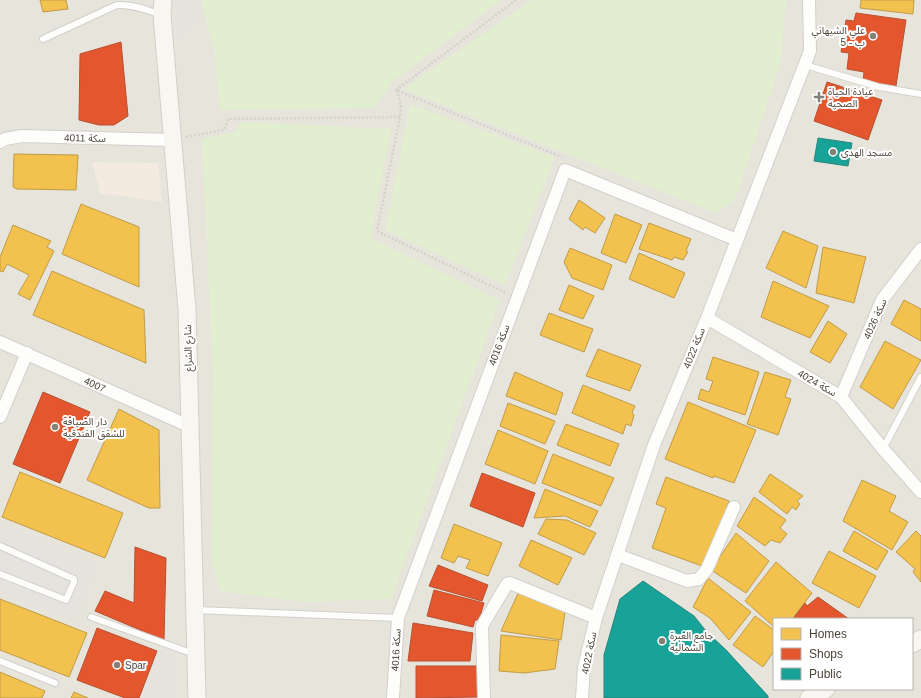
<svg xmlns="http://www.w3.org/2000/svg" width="921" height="698" font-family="Helvetica,'Noto Sans Arabic',sans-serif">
  <rect width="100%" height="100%" fill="#f4f2ee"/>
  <path fill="#e7e4dc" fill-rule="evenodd" d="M0,0H921V698H0ZM774,619H912V689H774Z"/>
  <path fill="#f3ebdf" d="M92,162L158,163L162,202L100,193Z"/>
  <path fill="#e1eecf" d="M203,0H501L392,82L375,108L220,110L214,47L202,6Z
    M532,0H786L780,65L735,200L716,213L403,89Z
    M410,104L555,157L505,285L385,230Z
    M241,122L391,129L370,238L500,300L391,599L306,602L220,591L212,562L213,372L202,139L234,132Z"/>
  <path fill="#e6e3df" d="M177,0H197L196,22L175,40Z
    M0,524L96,563L73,621L0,592Z
    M160,652L175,658L176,698H143Z"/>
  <path fill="#f2c14e" stroke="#c09c48" d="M40,0H66L68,9L43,12Z
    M861,0H914L913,14L860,8Z
    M14,154L78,155L76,190L17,189L13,187Z
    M579,200L605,218L595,233L585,227L583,230L569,219Z
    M81,204L139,227V287L62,254Z
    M615,214L642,225L626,263L601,253Z
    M649,223L691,239L686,251L688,252L683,260L674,257L672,260L639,249Z
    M13,225L51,241L47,247L54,251L30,300L18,294L29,275L7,264L3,272L0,271V257Z
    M783,231L818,246L806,288L766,268Z
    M823,247L866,257L854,303L816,293Z
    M570,248L612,265L603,290L572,278L564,262Z
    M639,253L685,273L674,298L629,279Z
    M52,271L144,310L146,363L33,315Z
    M773,281L829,306L810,338L761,317Z
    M569,285L594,296L583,319L559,310Z
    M904,300L921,309V341L891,324Z
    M549,313L593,329L584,352L540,335Z
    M828,321L847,334L830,363L810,352Z
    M885,341L921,360L893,409L860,387Z
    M598,349L641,365L630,391L586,376Z
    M713,357L759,372L745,415L698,399L701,389L709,392L713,381L706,379Z
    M515,372L563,393L556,415L506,396Z
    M765,372L791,380L785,397L791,399L778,435L747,424Z
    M583,385L635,406L632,413L634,415L631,426L626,424L623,434L572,413Z
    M688,402L756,430L734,483L714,476L713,478L665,459Z
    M508,403L555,421L545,444L500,426Z
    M119,409L159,430L160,508H149L87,480Z
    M566,424L619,444L610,466L557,445Z
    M498,430L548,451L535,484L485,464Z
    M553,454L614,478L601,506L542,483Z
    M20,472L123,513L105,558L2,517Z
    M770,474L803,496L797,501L800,504L796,510L792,507L787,514L759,492Z
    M666,477L729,501L705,567L652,548L666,508L656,504Z
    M862,480L896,496L889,511L908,522L892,550L843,521Z
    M545,489L598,511L590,527L565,516L534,518Z
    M754,497L786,520L780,528L787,534L780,543L771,540L765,546L737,526Z
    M546,519L567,520L596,533L584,555L538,534Z
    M454,524L502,543L488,576L466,568L470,560L458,556L454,563L441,558Z
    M854,531L888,551L877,570L843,551Z
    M916,531L921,536V582L913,572L915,569L896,552Z
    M736,533L769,561L746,593L711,570Z
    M531,540L572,558L558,585L519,566Z
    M829,551L876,576L859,608L812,583Z
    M776,562L812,593L792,619H774V627L745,601Z
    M708,578L751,612L729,640L710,618L693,607Z
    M519,591L565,612L561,640L501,631Z
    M0,599L87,633L69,677L0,650Z
    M755,616L774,630V651L763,667L733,645Z
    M501,635L559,641L555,669L524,673L499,671Z
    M0,672L45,691L42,698H0Z
    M74,692L88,698H71Z"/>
  <path fill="#e4572e" stroke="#b65131" d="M856,13L906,20L896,86L863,81L864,72L847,69L849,53L841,52L846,20L854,21Z
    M121,42L128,116L114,125H99L79,120L80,54Z
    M827,82L882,100L868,140L814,121Z
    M43,392L90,412L60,483L13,464Z
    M482,473L535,493L523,527L470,506Z
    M135,547L166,558L164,640L95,611L105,591L134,603Z
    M438,565L488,585L482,601L429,586Z
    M434,590L484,603L479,620H475L473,627L427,616Z
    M818,597L849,619H793L805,603L807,606Z
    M413,623L473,633L470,661H408Z
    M97,628L157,651L139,698H125L77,680Z
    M416,666H479V697L416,698Z"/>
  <path fill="#17a398" stroke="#27867c" d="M818,138L852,143L848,166L814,161Z
    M643,581L694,616L706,631L727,651L768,696V698H604V655L620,599Z"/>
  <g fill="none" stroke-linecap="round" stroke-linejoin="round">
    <defs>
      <path id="lane" d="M43,39L117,5C132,4 146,10 160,14
        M805,65L879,87L921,94
        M883,449L921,377
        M0,546L74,579V582L66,600L0,574
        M196,610L398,618
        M91,617L194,654
        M0,661L55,683"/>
      <g id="street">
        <path d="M0,142L5,139L22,136L172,140"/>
        <path d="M707,318L841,397L883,449L921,492"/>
        <path id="s1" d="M0,342L189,426"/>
        <path d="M841,397L882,300L921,249"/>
        <path d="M0,417L27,353"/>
        <path d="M618,555L687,581L699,579L707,569L734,507"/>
        <path d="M393,698L398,618L565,170L737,240"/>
        <path d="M484,698L482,626L507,584L510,583L596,618"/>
        <path d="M582,698L584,667L596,618L654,445L707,318L810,51L809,0"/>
      </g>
      <path id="secondary" d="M163,0L162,15L187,309L197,698
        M912,644L921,639
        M809,698L826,689"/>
    </defs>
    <use href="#lane" stroke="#d2d0cb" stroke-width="8"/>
    <use href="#street" stroke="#d2d0cb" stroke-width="14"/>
    <use href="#secondary" stroke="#d3cfc5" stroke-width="19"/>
    <path stroke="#d3d2cc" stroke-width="2.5" stroke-dasharray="2 2" stroke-linecap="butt" d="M516,0L396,90L562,157
      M397,90L401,105L400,117L377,231L506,293
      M186,137L224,130L228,119L400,117"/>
    <use href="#lane" stroke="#fdfdfc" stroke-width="6"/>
    <use href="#street" stroke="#fdfdfc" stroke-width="12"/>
    <use href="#secondary" stroke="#f7f6f1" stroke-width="17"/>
  </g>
  <g fill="#868178" stroke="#fff" stroke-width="1.5">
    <circle cx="873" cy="36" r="4"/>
    <path d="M817 91h4v4h4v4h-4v4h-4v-4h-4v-4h4z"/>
    <circle cx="833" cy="152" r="4"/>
    <circle cx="55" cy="427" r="4"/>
    <circle cx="662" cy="641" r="4"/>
    <circle cx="117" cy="665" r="4"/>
  </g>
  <g text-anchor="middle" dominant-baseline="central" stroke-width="4" stroke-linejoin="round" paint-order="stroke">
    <g font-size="10" fill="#4b4439" stroke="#fff" text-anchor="start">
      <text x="865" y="30" text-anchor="end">علي الشيهاني<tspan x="865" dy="12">ب - 5</tspan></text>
      <text x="828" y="91">عيادة الحياة<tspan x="828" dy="12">الصحية</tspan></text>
      <text x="841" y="152">مسجد الهدى</text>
      <text x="63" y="421">دار الضيافة<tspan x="63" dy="12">للشقق الفندقية</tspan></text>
      <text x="670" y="635">جامع الغبرة<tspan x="670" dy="12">الشمالية</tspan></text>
      <text x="125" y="665">Spar</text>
    </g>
    <g font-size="10" fill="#4b4439" stroke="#fff">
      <text transform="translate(85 138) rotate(1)">سكة 4011</text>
      <text transform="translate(875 319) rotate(-66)">سكة 4026</text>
      <text transform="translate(499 345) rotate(-70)">سكة 4016</text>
      <text transform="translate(188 348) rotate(-91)">شارع الشراع</text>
      <text transform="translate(694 348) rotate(-68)">سكة 4022</text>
      <text transform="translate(817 383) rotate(30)">سكة 4024</text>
      <text stroke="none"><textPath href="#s1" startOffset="104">4007</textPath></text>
      <text transform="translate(396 650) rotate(-87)">سكة 4016</text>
      <text transform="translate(589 653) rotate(-79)">سكة 4022</text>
    </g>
  </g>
  <rect x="773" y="618" width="140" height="72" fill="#ffffff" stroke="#b7b4b0"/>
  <rect x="781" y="628" width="20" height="12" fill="#f2c14e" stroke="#b7b4b0"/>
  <text x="809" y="638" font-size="12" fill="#4b4439">Homes</text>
  <rect x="781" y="648" width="20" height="12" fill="#e4572e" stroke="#b7b4b0"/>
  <text x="809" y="658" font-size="12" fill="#4b4439">Shops</text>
  <rect x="781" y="668" width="20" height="12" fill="#17a398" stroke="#b7b4b0"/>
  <text x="809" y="678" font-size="12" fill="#4b4439">Public</text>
</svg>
